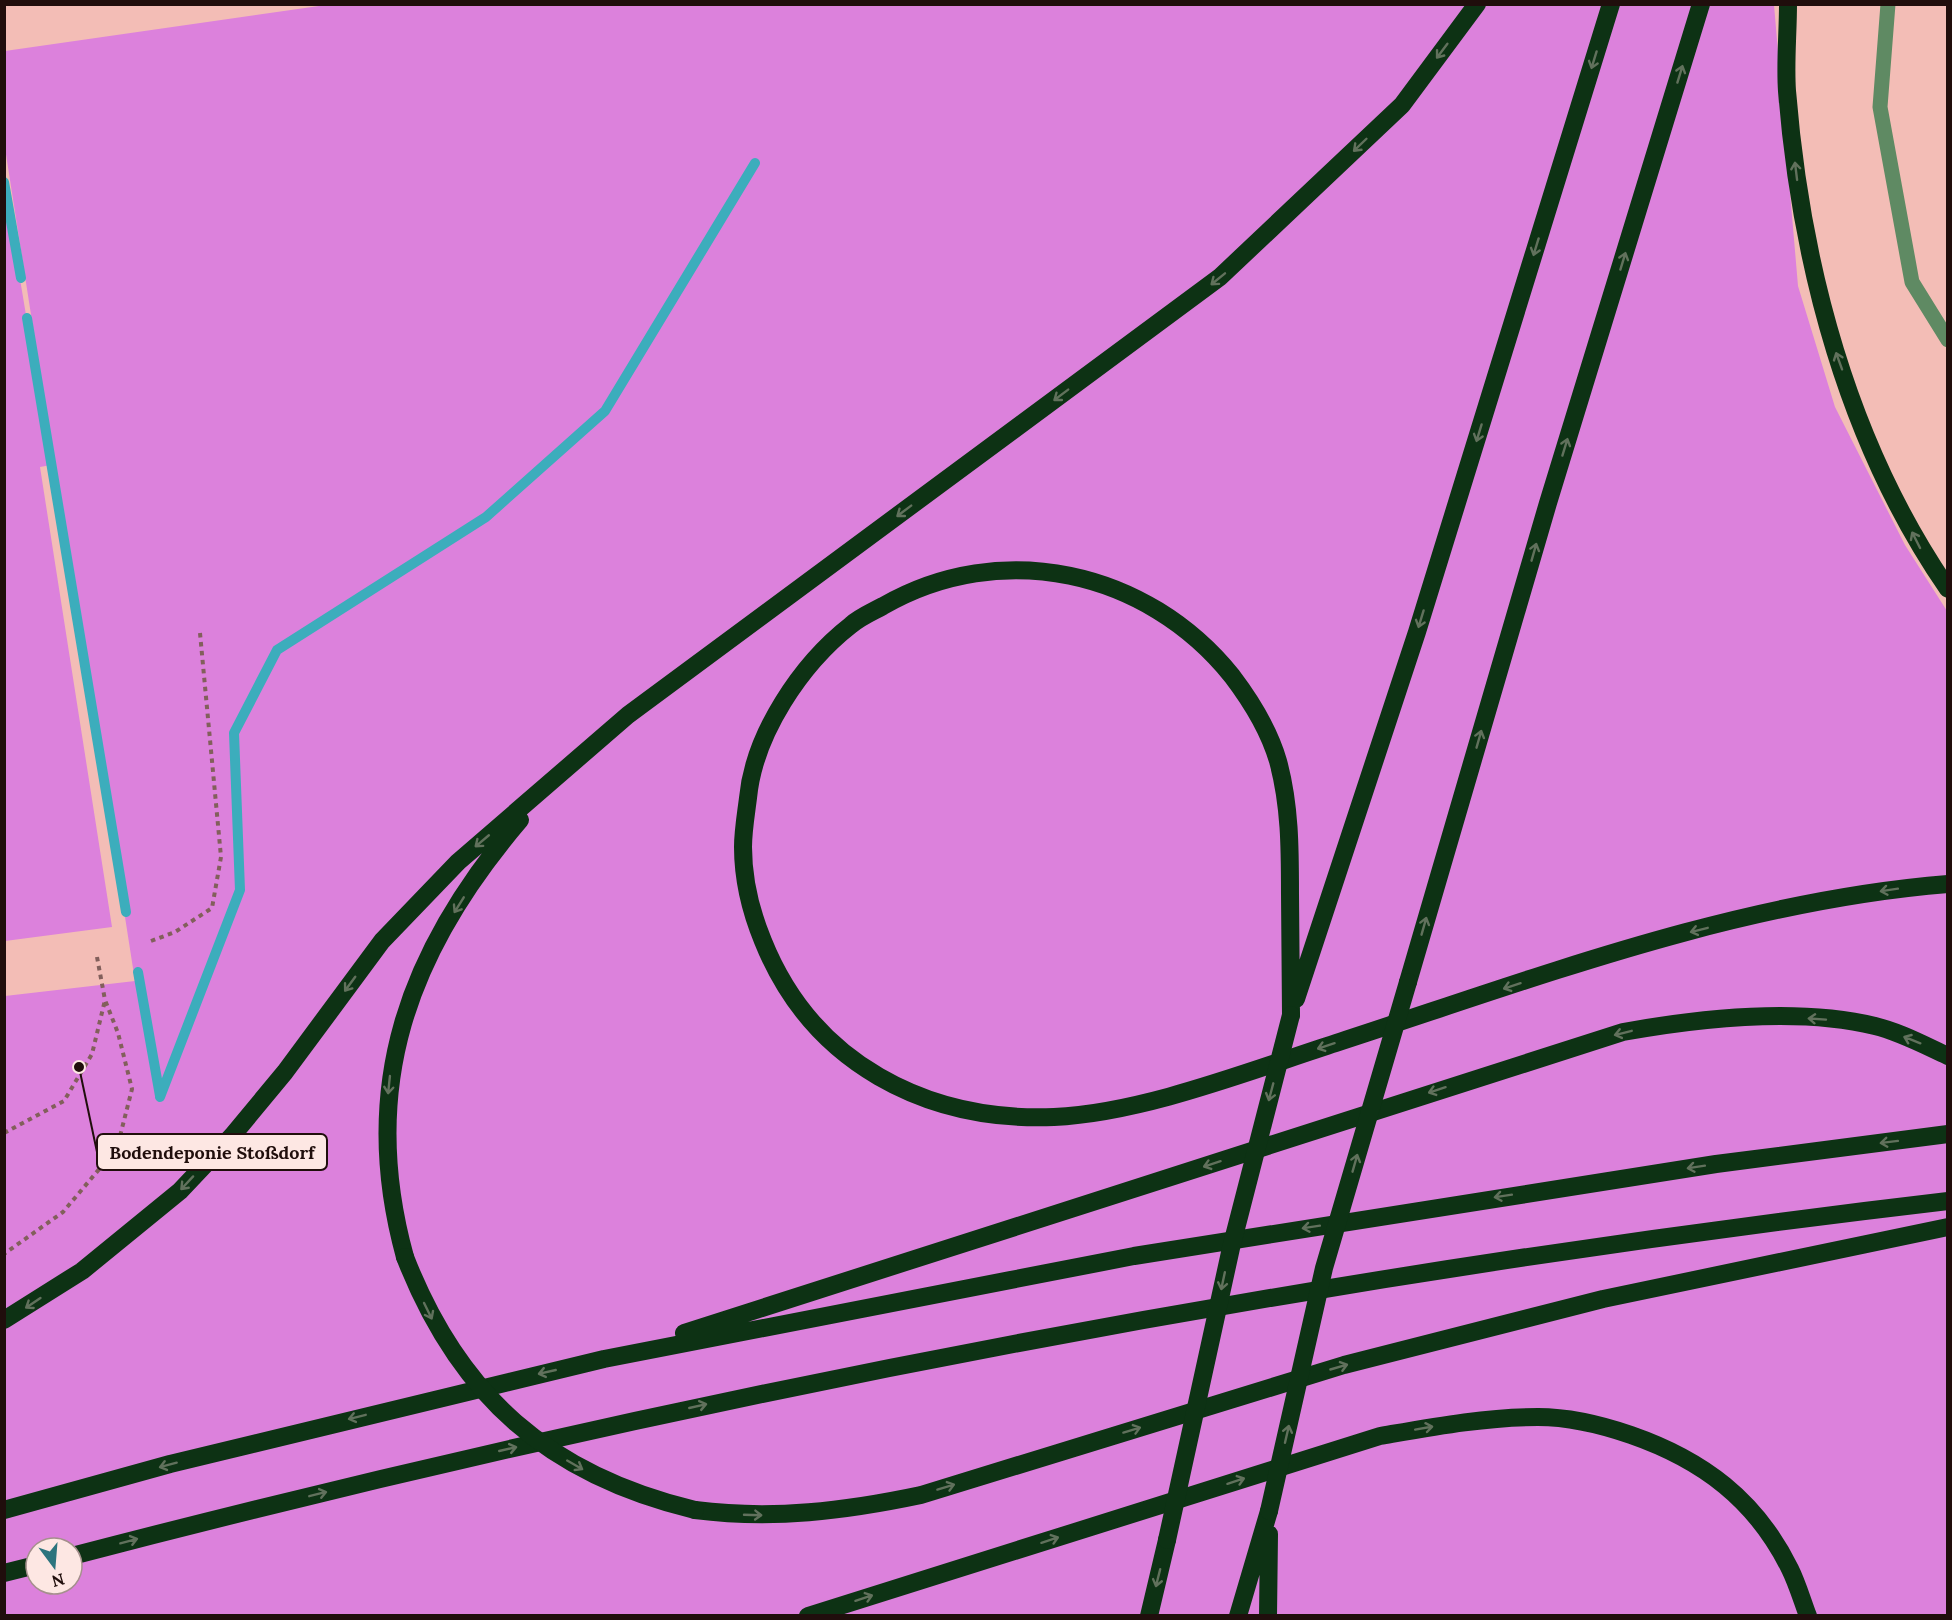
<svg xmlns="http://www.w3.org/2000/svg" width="1952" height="1620" font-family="Lora,serif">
  <rect width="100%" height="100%" fill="#f3bdb6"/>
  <path fill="#dc81dc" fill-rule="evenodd" d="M333,4L1774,5L1798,286L1835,407L1905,545L1947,611V1615H5V996L135,981L5,148V51ZM36,1548H72V1584H36Z
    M5,189L51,465L40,467L112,927L5,941Z"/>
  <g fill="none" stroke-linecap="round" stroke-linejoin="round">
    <path stroke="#3cadbc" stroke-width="10" d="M4,182L21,278
      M27,318L126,912
      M138,972L160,1096
      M160,1097L240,890L234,733L277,650L486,517L605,411L755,163"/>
    <path stroke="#825f5b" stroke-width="4" stroke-dasharray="4.5 4.5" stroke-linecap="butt" d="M151,941L175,932L212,908L221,857L200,633
      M97,957L105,1000
      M4,1133L64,1101L92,1054L105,1000L118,1033L132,1089L117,1148L63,1212L4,1254"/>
    <path stroke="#5f8a63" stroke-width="15" d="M1888,4L1880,107L1912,282L1948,340"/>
    <path stroke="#0d3214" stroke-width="18" d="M1788,4C1788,33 1785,63 1787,91C1801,265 1848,444 1948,589
      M1408,982L1548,503L1701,4
      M1296,999L1417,632L1611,4
      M1291,1015C1291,975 1290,934 1290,894C1290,849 1290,805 1278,761C1269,730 1251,701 1232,676C1147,570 1001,538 883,606C872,612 860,617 851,625C801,664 754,734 748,798C746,814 743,831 743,847C743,879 751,912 763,941C812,1063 926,1122 1054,1117C1143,1113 1252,1070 1336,1043C1536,978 1737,901 1948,884
      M405,1257C358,1087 408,951 520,820
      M4,1320L82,1271L180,1191L232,1136L285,1072L382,941L458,862L628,715L1220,277L1402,105L1477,4
      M684,1333L1623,1032C1701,1018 1797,1007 1875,1026C1900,1032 1924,1045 1948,1056
      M4,1510L170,1464L604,1359L1134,1256L1716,1164L1948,1134
      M695,1510C773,1520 845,1511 921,1495L1344,1365L1603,1299L1948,1227
      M72,1556C688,1395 1315,1275 1948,1201
      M4,1573L36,1565
      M808,1616L1380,1436C1432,1427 1485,1417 1538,1417C1569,1417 1602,1425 1631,1435C1703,1460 1756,1500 1790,1569C1797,1583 1802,1600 1808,1616
      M1149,1616L1167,1540
      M1238,1616L1269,1511
      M1268,1616L1269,1534"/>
    <path stroke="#0d3214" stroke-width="18" d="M405,1257C459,1396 549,1475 695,1510
      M1269,1511L1324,1268L1408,982
      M1167,1540L1231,1248L1291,1015"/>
  </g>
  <defs><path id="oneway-shaft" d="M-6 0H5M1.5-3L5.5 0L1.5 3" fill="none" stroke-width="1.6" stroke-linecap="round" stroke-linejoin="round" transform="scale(1.5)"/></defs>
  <g stroke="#61715c">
    <use href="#oneway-shaft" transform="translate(1442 51) rotate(127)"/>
    <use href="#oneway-shaft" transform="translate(1594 60) rotate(107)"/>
    <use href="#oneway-shaft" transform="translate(1680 74) rotate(-73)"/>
    <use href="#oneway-shaft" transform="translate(1360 145) rotate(136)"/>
    <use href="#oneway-shaft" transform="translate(1796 171) rotate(-97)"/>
    <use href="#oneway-shaft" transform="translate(1536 247) rotate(107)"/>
    <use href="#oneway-shaft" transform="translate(1623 261) rotate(-73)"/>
    <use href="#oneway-shaft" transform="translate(1218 279) rotate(141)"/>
    <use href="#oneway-shaft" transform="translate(1839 361) rotate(-110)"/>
    <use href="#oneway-shaft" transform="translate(1061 395) rotate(143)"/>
    <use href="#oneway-shaft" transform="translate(1479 433) rotate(107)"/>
    <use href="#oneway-shaft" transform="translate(1565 447) rotate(-73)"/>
    <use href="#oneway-shaft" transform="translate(904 511) rotate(143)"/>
    <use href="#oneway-shaft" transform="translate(1916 540) rotate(-117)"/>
    <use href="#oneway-shaft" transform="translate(1534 552) rotate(-74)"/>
    <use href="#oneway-shaft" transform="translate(1421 619) rotate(107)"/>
    <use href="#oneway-shaft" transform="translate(1479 739) rotate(-74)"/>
    <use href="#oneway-shaft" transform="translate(482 841) rotate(140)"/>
    <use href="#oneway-shaft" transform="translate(1889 890) rotate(171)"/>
    <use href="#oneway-shaft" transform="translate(459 905) rotate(122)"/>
    <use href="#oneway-shaft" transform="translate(1424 926) rotate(-74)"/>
    <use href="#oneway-shaft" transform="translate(1699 930) rotate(166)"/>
    <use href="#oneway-shaft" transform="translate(350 984) rotate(126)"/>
    <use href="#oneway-shaft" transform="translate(1512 986) rotate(162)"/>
    <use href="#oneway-shaft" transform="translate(1817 1019) rotate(-176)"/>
    <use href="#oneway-shaft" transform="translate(1623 1033) rotate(166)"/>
    <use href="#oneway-shaft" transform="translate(1912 1040) rotate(-158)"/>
    <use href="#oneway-shaft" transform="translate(1326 1046) rotate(162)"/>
    <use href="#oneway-shaft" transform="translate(389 1085) rotate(96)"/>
    <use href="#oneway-shaft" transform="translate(1437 1090) rotate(162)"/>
    <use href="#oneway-shaft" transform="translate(1271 1092) rotate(105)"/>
    <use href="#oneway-shaft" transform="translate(1889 1142) rotate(173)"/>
    <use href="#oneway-shaft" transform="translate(1355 1163) rotate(-74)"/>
    <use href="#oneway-shaft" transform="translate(1212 1164) rotate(162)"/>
    <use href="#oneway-shaft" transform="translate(1696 1167) rotate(171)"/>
    <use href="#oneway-shaft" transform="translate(187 1183) rotate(133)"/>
    <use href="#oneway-shaft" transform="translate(1503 1196) rotate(171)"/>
    <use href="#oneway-shaft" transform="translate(1311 1227) rotate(171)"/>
    <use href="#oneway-shaft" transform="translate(1223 1281) rotate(102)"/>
    <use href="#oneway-shaft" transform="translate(33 1303) rotate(146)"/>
    <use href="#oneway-shaft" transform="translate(428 1311) rotate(64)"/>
    <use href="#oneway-shaft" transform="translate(1339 1367) rotate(-16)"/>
    <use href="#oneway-shaft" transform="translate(547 1372) rotate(167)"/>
    <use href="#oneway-shaft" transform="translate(698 1406) rotate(-13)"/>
    <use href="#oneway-shaft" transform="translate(357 1417) rotate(166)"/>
    <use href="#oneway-shaft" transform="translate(1424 1428) rotate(-10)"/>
    <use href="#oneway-shaft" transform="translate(1132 1430) rotate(-17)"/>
    <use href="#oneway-shaft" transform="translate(1287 1434) rotate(-77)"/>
    <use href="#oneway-shaft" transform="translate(508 1449) rotate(-13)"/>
    <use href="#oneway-shaft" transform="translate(168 1465) rotate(165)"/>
    <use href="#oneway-shaft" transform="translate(575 1465) rotate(30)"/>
    <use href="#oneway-shaft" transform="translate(1236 1481) rotate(-18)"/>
    <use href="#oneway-shaft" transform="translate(946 1487) rotate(-17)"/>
    <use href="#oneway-shaft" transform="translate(318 1494) rotate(-14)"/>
    <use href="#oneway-shaft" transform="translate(753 1515) rotate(2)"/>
    <use href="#oneway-shaft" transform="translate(1050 1540) rotate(-18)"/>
    <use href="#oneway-shaft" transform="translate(129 1541) rotate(-15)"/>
    <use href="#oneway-shaft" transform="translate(1158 1578) rotate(104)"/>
    <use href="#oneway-shaft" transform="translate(864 1598) rotate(-18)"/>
  </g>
  <path fill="none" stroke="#200e0c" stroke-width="2" d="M79 1067L97 1152"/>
  <circle fill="#200e0c" stroke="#fde7e3" stroke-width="2" cx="79" cy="1067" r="6"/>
  <rect fill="#fde7e3" stroke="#200e0c" stroke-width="2" x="97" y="1134" width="230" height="36" rx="6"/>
  <g font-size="18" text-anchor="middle" font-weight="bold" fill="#200e0c">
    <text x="212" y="1159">Bodendeponie Stoßdorf</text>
  </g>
  <rect width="1952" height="1620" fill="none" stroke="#200e0c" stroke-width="12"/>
  <g transform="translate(54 1566) rotate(164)"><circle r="28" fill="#fde7e3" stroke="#a5908d" stroke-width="1.5"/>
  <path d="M0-4.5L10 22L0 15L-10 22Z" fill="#2c747e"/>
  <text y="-9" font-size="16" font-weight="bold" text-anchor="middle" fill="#200e0c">N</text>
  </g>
</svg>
